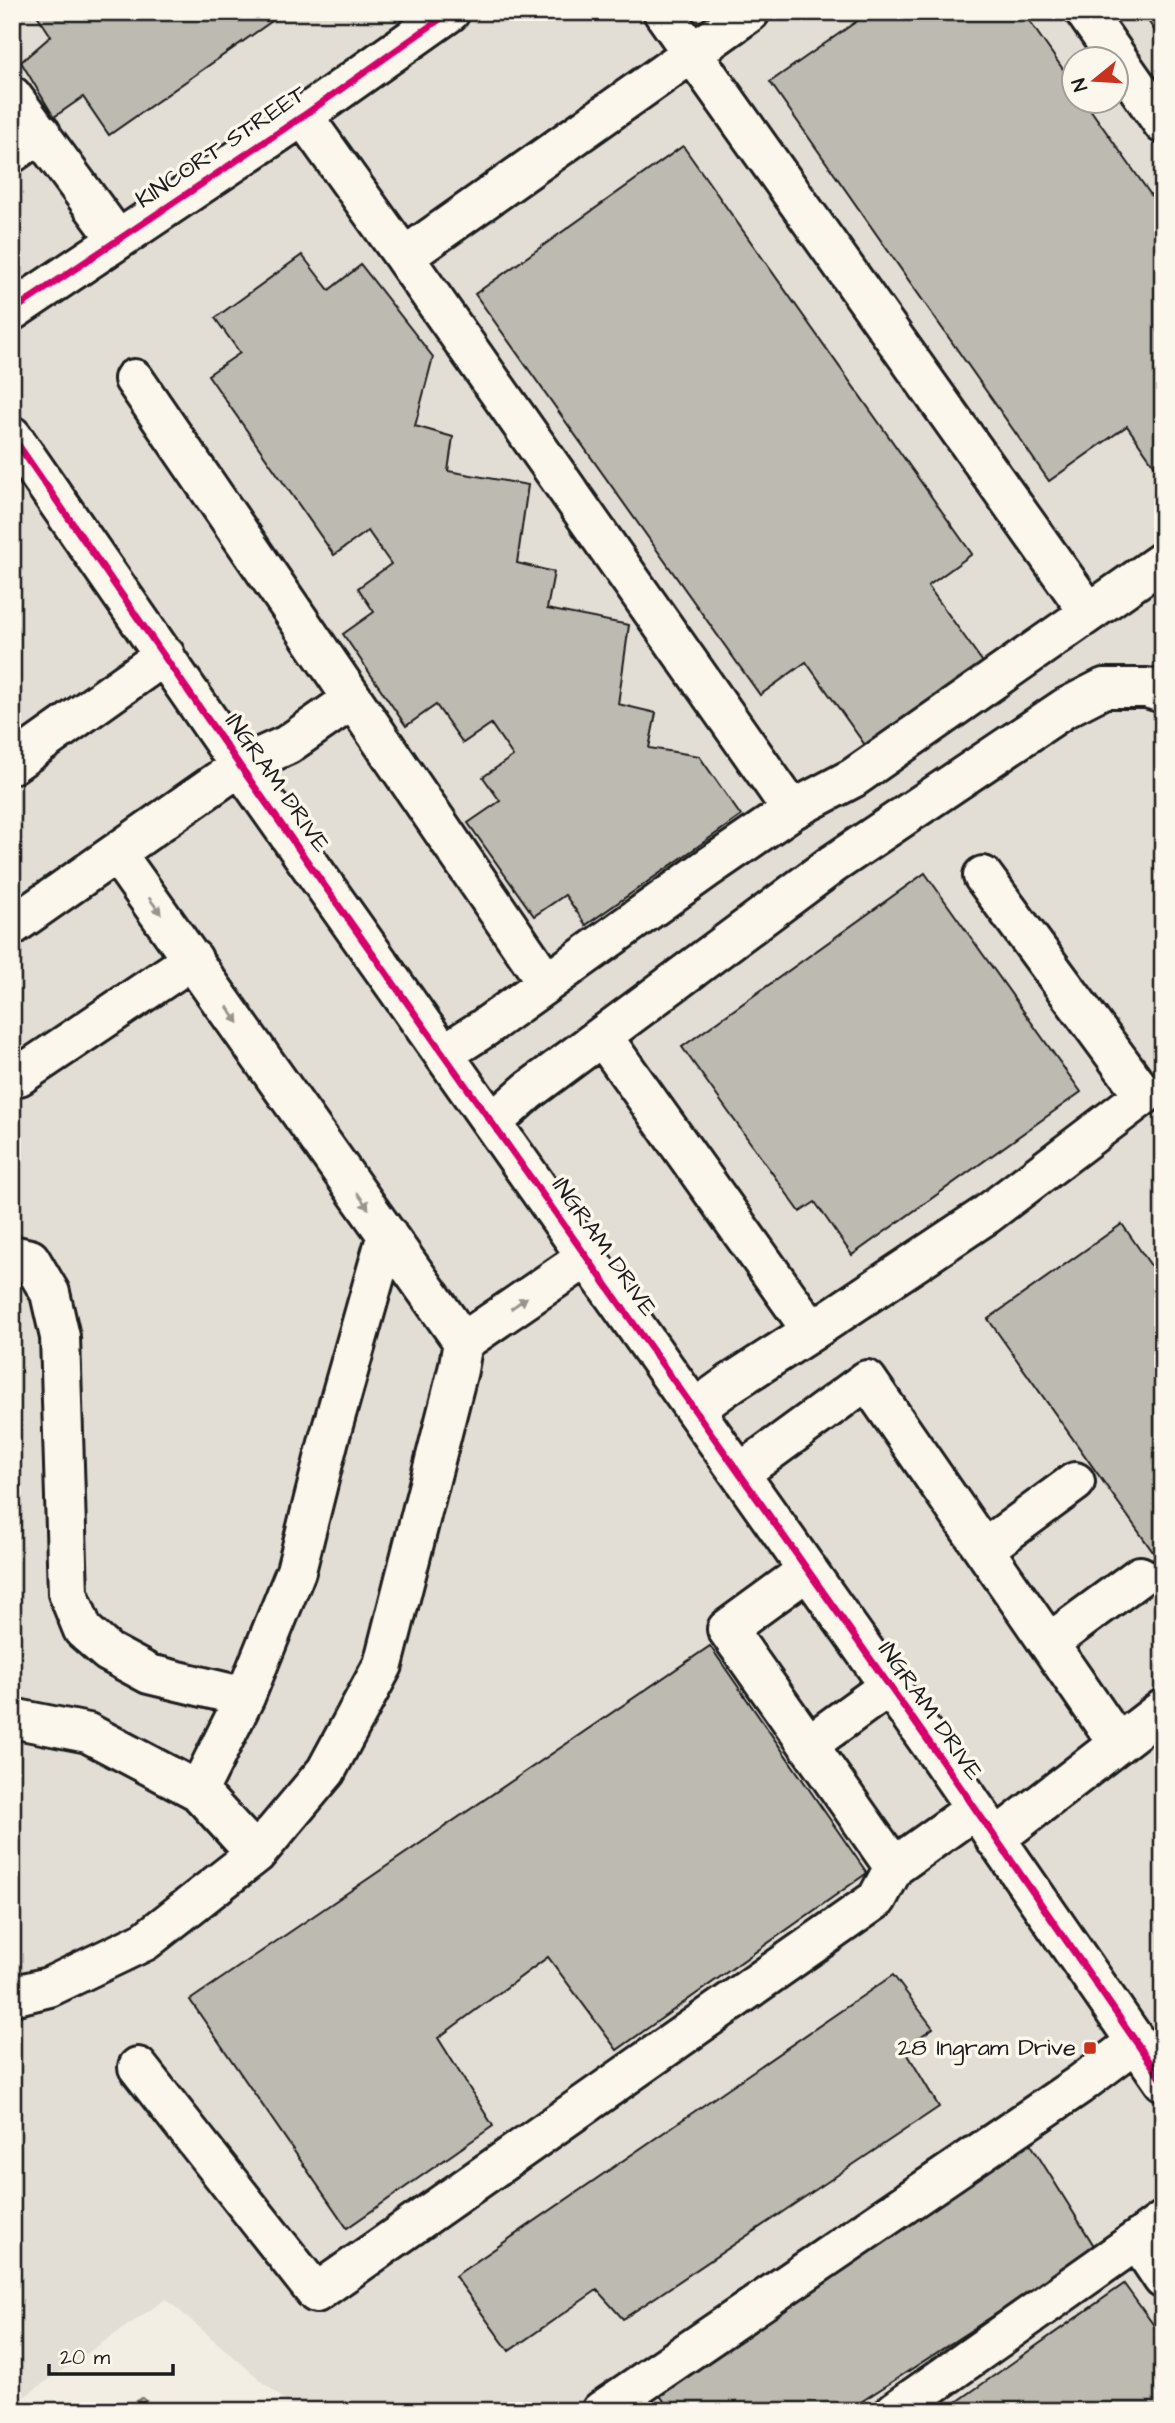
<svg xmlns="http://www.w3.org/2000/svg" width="1175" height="2423" font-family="'Architects Daughter',sans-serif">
  <rect width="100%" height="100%" fill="#f2eee4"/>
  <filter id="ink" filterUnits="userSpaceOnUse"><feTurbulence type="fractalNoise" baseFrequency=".0143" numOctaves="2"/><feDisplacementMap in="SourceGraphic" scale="14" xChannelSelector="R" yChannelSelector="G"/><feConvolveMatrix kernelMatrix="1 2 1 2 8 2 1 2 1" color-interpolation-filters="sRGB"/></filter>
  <g filter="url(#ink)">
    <path fill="#e2ded5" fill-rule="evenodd" d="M12,12H1163V2411H297L166,2299L12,2405ZM1074,60H1116V102H1074Z"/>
    <path fill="#d2cfc6" stroke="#777671" stroke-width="2" d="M142,2398L158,2411H122Z"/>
    <path fill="#bdbab1" stroke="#1c1c1c" stroke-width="2" d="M35,12H285L109,135L83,97L54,117L21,62L51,36Z
      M870,12H1023L1074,85V102H1085L1163,212V478L1127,426L1049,481L770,82Z
      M1142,12H1163V43Z
      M683,146L972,554L928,586L987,668L870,752L806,662L760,695L475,294Z
      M302,255L329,290L361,265L433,357L415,426L453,437L448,471L528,485L517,563L554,572L547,609L629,625L618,704L656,713L649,748L699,756L741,816L586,925L565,895L534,916L468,823L500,801L483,777L513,756L491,724L463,743L436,705L406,726L343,634L374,612L358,588L391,564L368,531L334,555L208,375L240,353L215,318Z
      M925,873L1081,1092L852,1255L815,1202L800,1212L682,1047Z
      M1122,1224L1163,1283V1566L988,1319Z
      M710,1646L867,1873L617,2050L548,1957L438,2038L493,2126L347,2228L190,2000Z
      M893,1975L933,2028L904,2048L939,2107L623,2319L597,2290L509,2351L455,2276Z
      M1027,2138L1096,2249L847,2411H671L652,2384Z
      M1124,2284L1163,2338V2411H944Z"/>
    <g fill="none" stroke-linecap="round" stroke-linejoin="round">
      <defs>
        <path id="minor" d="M663,12L1088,611
          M1085,12L1163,124
          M12,96L118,240
          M303,116L404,257L750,12
          M12,153L41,133
          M404,257L792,810L853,778L1163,561
          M12,311L303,116L450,12
          M134,379L547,983
          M12,436L240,766L941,1759L1163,2081
          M12,764L165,655
          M12,926L240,766L287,745L353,699
          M602,1036L812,1331L731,1383L695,1409
          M445,1053L484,1028L706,869L792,810
          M12,1066L19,1076L193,959
          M493,1122L528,1091L833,864L1065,708L1104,688H1147L1163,693
          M12,1255L30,1259L50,1293L60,1337L68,1593L83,1630L108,1652L149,1674L245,1697L296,1571L329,1439L387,1234
          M812,1331L986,1215L1144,1095L983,876
          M463,1342L587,1257
          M740,1473L867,1380L1118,1744
          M984,1549L1075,1482
          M808,1570L727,1629L894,1867L975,1809
          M1049,1643L1140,1576
          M12,1718L88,1733L198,1791L256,1854
          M808,1745L889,1686
          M198,1791L245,1697
          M995,1839L1163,1709
          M12,1996L49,1987L145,1941L256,1854L326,1771L383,1665L458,1370L463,1342L116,853
          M138,2067L316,2293L877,1899L894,1867
          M1163,2221L1137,2240L1163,2279
          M601,2411L1079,2085L1135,2043
          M895,2411L1137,2240"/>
      </defs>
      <use href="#minor" stroke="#1c1c1c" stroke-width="44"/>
      <use href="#minor" stroke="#fbf7ec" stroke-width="38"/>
      <defs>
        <path id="cycleway" d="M12,311L303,116L450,12
          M12,436L240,766L941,1759L1163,2081"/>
      </defs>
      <use href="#cycleway" stroke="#fbf7ec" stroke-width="11"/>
      <use href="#cycleway" stroke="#d6006c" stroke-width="7"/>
    </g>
    <defs><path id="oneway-solid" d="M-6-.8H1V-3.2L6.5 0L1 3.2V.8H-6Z" transform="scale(1.75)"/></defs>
    <g fill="#97948e">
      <use href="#oneway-solid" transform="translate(155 906) rotate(54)"/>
      <use href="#oneway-solid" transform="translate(233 1015) rotate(55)"/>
      <use href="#oneway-solid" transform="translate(363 1201) rotate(55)"/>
      <use href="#oneway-solid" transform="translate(519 1303) rotate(-35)"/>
    </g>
  </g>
  <rect fill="#c8321e" stroke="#fbf7ec" stroke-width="2.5" x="1083" y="2041" width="14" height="14" rx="3.5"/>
  <g text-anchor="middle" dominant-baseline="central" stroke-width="7" stroke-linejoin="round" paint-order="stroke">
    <g font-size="24" fill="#1c1c1c" stroke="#fbf7ec">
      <text transform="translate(221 147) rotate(-34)">KINCORT STREET</text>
      <text transform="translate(277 783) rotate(55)">INGRAM DRIVE</text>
      <text transform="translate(604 1247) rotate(55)">INGRAM DRIVE</text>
      <text transform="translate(930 1711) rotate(55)">INGRAM DRIVE</text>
    </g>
    <g font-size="24" fill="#1c1c1c" stroke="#fbf7ec" text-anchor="end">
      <text x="1076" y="2048">28 Ingram Drive</text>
    </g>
  </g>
  <rect width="1175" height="2423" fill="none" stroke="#fbf7ec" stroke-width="42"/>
  <rect x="21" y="21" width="1133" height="2381" fill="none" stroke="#1c1c1c" stroke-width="2.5" filter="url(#ink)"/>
  <g transform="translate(1095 80) rotate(252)"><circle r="33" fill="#fbf7ec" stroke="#a29f99" stroke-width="2"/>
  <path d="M0-5L12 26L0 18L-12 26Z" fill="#c8321e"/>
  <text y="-10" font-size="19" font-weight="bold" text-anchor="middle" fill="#1c1c1c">N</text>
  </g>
  <path d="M49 2364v10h124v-10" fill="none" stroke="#1c1c1c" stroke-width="3.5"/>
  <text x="60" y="2364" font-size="21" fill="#1c1c1c" stroke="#fbf7ec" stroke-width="5" paint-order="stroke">20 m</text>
</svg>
